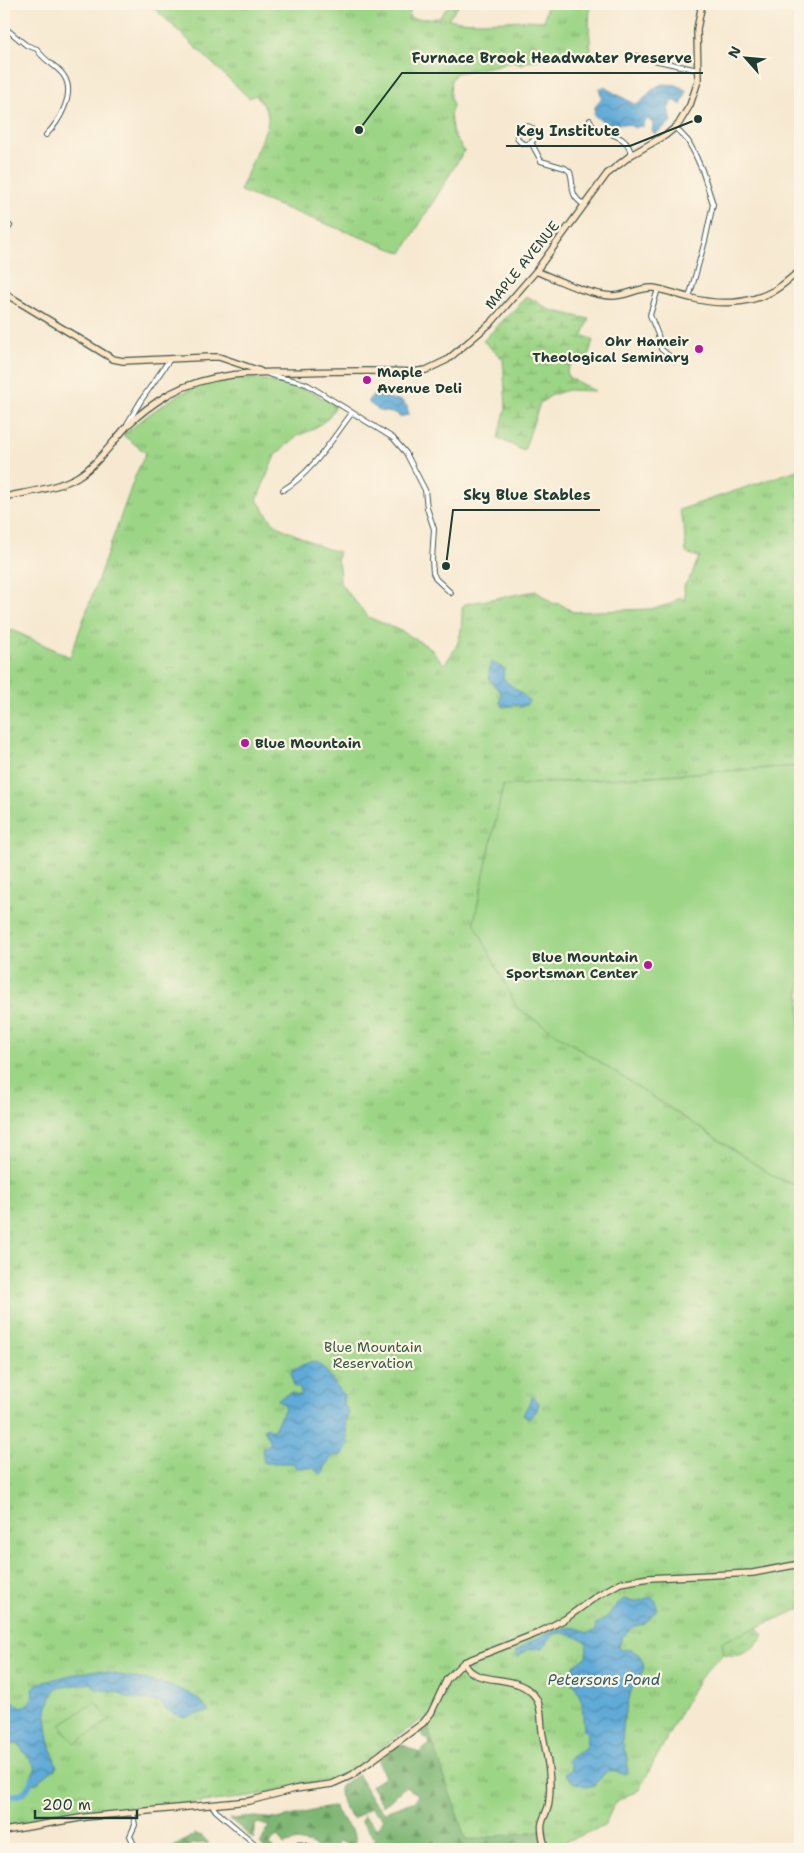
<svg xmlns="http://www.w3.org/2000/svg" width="804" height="1853" font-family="'Shantell Sans',sans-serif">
  <defs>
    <pattern id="forest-firs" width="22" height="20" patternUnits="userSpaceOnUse" patternTransform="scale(1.25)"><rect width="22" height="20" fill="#7eb673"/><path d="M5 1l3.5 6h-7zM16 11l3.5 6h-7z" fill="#67955f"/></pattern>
    <pattern id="wetland-marsh" width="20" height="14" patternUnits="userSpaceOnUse" patternTransform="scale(1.25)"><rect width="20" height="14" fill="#9dd586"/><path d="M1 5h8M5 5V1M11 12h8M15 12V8" fill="none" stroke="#7fae6e"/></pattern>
    <pattern id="park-tufts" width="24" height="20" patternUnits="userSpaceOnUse" patternTransform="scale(1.25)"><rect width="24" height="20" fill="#9dd586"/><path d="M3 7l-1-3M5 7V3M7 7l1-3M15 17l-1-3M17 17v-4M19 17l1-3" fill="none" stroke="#7fae6e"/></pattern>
    <pattern id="water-waves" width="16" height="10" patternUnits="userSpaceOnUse" patternTransform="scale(1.25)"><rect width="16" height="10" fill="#60aad8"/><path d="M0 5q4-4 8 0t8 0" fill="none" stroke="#4f8cb0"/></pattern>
  </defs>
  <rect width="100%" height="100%" fill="#fcf5e5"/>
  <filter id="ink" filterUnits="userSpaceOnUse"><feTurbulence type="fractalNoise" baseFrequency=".02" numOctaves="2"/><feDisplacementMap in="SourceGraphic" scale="10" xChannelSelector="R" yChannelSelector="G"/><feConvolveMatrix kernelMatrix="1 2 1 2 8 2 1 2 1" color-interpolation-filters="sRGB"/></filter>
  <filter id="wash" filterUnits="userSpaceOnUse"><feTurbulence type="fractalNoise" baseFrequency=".0096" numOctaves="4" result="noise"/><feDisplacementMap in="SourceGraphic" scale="20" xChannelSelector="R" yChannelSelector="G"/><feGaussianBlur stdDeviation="1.12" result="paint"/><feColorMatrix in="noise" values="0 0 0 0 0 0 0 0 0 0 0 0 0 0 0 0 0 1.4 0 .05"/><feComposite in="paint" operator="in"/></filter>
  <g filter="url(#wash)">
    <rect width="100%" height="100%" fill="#f7e9d1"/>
    <path fill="url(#forest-firs)" stroke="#4e7a54" d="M427,1725L540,1822L543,1849H362L369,1847L375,1839L362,1822L364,1815L377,1829L383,1818L370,1808L353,1819C342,1806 340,1802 340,1785L358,1775L373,1801L385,1812L415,1801L418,1794L405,1787C397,1793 391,1802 383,1805L371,1786L385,1777L378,1761L400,1743L419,1753L430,1743L420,1732Z
      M335,1806L336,1811L355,1835V1847L357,1849H348L346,1844L339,1841L335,1849H320L311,1844L297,1841L284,1845L278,1836L274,1838L270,1845L274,1849H265L260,1844L269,1826L258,1823L255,1826V1832L253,1839L230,1819L255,1817L277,1819Z
      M195,1834L202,1836L209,1843L193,1844L189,1847L190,1849H170Z"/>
    <path fill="url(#wetland-marsh)" stroke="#5e895d" d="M527,296L550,310L589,319L583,335L593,340L588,357L572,363L567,371L568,377L595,391L568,390L552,395L540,403L524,451L498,438L506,408L503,359L483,341Z
      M715,1627H757L764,1637C750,1650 744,1659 724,1654Z"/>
    <path fill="url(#park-tufts)" stroke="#5e895d" d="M150,4H411L409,18L423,19L439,18L450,4H460L448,19C480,26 513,18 544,21L547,4H590L589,28L591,51L529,61L522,64L515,62L456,73L451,80L450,97L453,106L450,115L453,134L464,151L402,253L240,191L267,126C271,112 264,106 256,95L249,98Z
      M245,377L270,381L315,393L336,406L327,419L312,430L299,435L275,455L257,500L271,520L279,527L324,548L339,552L337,559L339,568L340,583L368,617L403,632L429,647L444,664C461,645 462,632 462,608L465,604L536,591L552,603L560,604L573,612L651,609L671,604L680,597L685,601L684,586L692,574L699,557L686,553L684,527L679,510L800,469V766L503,786L518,1008L775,1177L800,1187V1609L722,1642L724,1654L710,1666L695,1685L639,1790L616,1801L604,1826L549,1848L545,1830L466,1840L427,1725L421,1720L374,1753L349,1773L331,1780L293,1786L251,1797L85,1814L4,1826V635L7,636L12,630L70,657L136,474L146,453L123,435C144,418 166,400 191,389C208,382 227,380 245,377Z"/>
    <path fill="#9dd586" stroke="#5e895d" d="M800,766V1187L775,1177L517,1008L474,922L503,786Z
      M95,1702L110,1720L76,1743L67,1734L61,1724Z"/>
    <path fill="url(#water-waves)" stroke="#407486" d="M662,84L677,85L687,91L681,105L676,101H672L668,109L672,121L655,134L652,131L653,124L648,119L643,122V127L639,126L635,128C621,119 611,130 594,115L595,107L602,98L599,90L604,87L636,105C647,99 649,89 662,84Z
      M376,392L385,398L389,397L393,400L395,399C404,401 409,405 408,415L399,417L398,414L380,411L369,403V399Z
      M491,662L505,669L503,678C511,687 521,691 529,701L526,705L521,707L515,704L511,706L503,707L500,703L501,692C489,681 487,679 491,662Z
      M312,1361C327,1365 334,1386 344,1395L343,1403L349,1413L345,1421L348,1445L342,1455L335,1456L325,1465L324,1472L320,1474L313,1468H296L293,1463H264L262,1448L267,1446L270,1442L264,1429L267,1427L273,1431L285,1408L284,1403H280L278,1399L291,1393L299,1395L301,1394L299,1387H294L291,1372L293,1369Z
      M533,1396L539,1403L536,1412L528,1419L523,1415Z
      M651,1597L656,1601L657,1609L647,1621L643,1624L635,1626L622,1637L618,1649L632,1650L639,1655L643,1662L644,1669L633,1685L624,1716L622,1743L628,1759L627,1773L623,1774L608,1770L594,1785L586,1787L580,1784L577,1785L565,1774L571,1769V1765L567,1760L586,1747L587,1733L584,1731L582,1702L575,1685L572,1684L570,1679L574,1666L586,1657L587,1644C583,1639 580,1638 573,1636C556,1630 552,1633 543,1648L528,1649L518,1657L515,1652C533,1640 567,1617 587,1633L592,1632L597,1629L595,1625L607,1617L617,1604L624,1599L634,1602Z
      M98,1670C130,1680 190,1680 209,1711L184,1718L165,1709L161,1702L128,1698L117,1692L96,1689L91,1683L56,1688C39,1714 49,1740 57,1767L35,1784L31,1777L36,1768L18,1744L11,1745L4,1740V1697L22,1707C29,1704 32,1701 34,1693L33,1689L37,1684L70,1675Z"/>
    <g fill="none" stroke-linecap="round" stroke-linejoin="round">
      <path stroke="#60aad8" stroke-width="6" d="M4,1796C22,1796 25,1795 33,1778"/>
    </g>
  </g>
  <g filter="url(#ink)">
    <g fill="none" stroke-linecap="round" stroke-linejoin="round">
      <defs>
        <path id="street" d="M692,4L700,7
          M4,27L26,45L37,49C43,61 57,65 64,76C76,94 59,122 46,135
          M636,56L698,70
          M590,120L593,127C609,135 629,135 631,155
          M517 135a9 9 0 1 1 18 0a9 9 0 1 1-18 0Z
          M675,127L688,141L694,152L702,170L713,204L705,241L689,298
          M531,142L541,161L565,168L570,172C575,187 568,194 584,205
          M4,233L10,226
          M658,289L650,315L658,335L661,349L674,360
          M268,374C281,379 295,379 308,385L393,438L406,453L425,490L427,508L434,529L432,560L433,573L436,579L451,593
          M127,424L142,399L170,359
          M283,490C312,473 332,439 352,413
          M212,1805L216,1811L261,1849
          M133,1813L135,1825L130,1836L136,1849
          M287,1849C297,1842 305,1844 315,1849"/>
        <path id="secondary" d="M536,271C558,280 588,295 612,296C627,296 639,287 653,288C666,290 678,295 691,298C717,305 748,305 773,291C783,286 791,277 800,271
          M4,293L113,359L123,361L211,357H219L260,371
          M4,497C27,492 56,489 77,477C97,465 111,444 127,426C139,414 154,403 169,394C210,372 256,372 302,372C339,371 375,370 412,372L426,370L447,360L492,322L536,271L607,174L631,155L666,135L678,125L690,105L698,81L697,29L702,4
          M464,1662C474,1689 518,1670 536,1698C543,1710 540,1723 543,1736C547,1757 552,1779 549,1801C549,1809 544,1815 542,1823C540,1831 544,1841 545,1849
          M4,1831L86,1817L249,1801L295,1789L332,1784L352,1775L423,1723L431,1713L447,1679L464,1662L538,1633L565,1619L597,1596L620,1583L649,1578L753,1573L800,1564"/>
      </defs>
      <use href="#street" stroke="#3f574c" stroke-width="6"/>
      <use href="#secondary" stroke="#3f574c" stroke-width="8"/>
      <use href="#street" stroke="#fff" stroke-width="4"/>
      <use href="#secondary" stroke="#fde5c5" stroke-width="5.5"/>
    </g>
  </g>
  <g fill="#b5179e" stroke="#fcf5e5" stroke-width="2">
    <circle cx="699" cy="349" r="5"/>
    <circle cx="367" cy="380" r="5"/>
    <circle cx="245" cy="743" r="5"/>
    <circle cx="648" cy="965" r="5"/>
  </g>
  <g text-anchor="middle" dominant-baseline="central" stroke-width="4.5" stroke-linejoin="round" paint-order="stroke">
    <g font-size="14" fill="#1f3d34" stroke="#fcf5e5">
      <text transform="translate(522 265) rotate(-51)">MAPLE AVENUE</text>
    </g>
    <g font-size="14" font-weight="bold" fill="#1f3d34" stroke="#fcf5e5" text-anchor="end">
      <text x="689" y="341">Ohr Hameir<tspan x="689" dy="16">Theological Seminary</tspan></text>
      <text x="377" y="372" text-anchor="start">Maple<tspan x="377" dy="16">Avenue Deli</tspan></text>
      <text x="255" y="743" text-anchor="start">Blue Mountain</text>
      <text x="638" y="957">Blue Mountain<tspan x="638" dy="16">Sportsman Center</tspan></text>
    </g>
    <g font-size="14" fill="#385b44" stroke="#fcf5e5">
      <text x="373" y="1347">Blue Mountain<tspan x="373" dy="16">Reservation</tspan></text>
    </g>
    <g font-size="15" font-style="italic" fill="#325e65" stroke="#fcf5e5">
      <text x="604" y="1680">Petersons Pond</text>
    </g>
  </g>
  <path fill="none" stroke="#1f3d34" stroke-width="2" d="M359 130L402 73H703M698 119L630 146H506M446 566L453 510H600"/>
  <g fill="#1f3d34" stroke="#fcf5e5" stroke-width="2">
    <circle cx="359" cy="130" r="5"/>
    <circle cx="698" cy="119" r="5"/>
    <circle cx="446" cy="566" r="5"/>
  </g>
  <g font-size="15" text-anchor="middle" font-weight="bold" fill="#1f3d34" stroke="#fcf5e5" stroke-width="4.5" stroke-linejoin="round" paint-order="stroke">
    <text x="552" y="63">Furnace Brook Headwater Preserve</text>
    <text x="568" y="136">Key Institute</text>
    <text x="527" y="500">Sky Blue Stables</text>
  </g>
  <rect width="804" height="1853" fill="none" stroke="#fcf5e5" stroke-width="20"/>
  <g transform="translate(746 58) rotate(297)" stroke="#fcf5e5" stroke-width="4" paint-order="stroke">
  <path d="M0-4L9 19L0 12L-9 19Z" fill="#1f3d34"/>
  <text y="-8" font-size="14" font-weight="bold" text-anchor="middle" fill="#1f3d34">N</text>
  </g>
  <path d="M35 1810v8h102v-8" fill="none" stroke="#1f3d34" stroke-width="2.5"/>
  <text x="42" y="1810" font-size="15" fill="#1f3d34" stroke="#fcf5e5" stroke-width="4" paint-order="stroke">200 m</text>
</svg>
